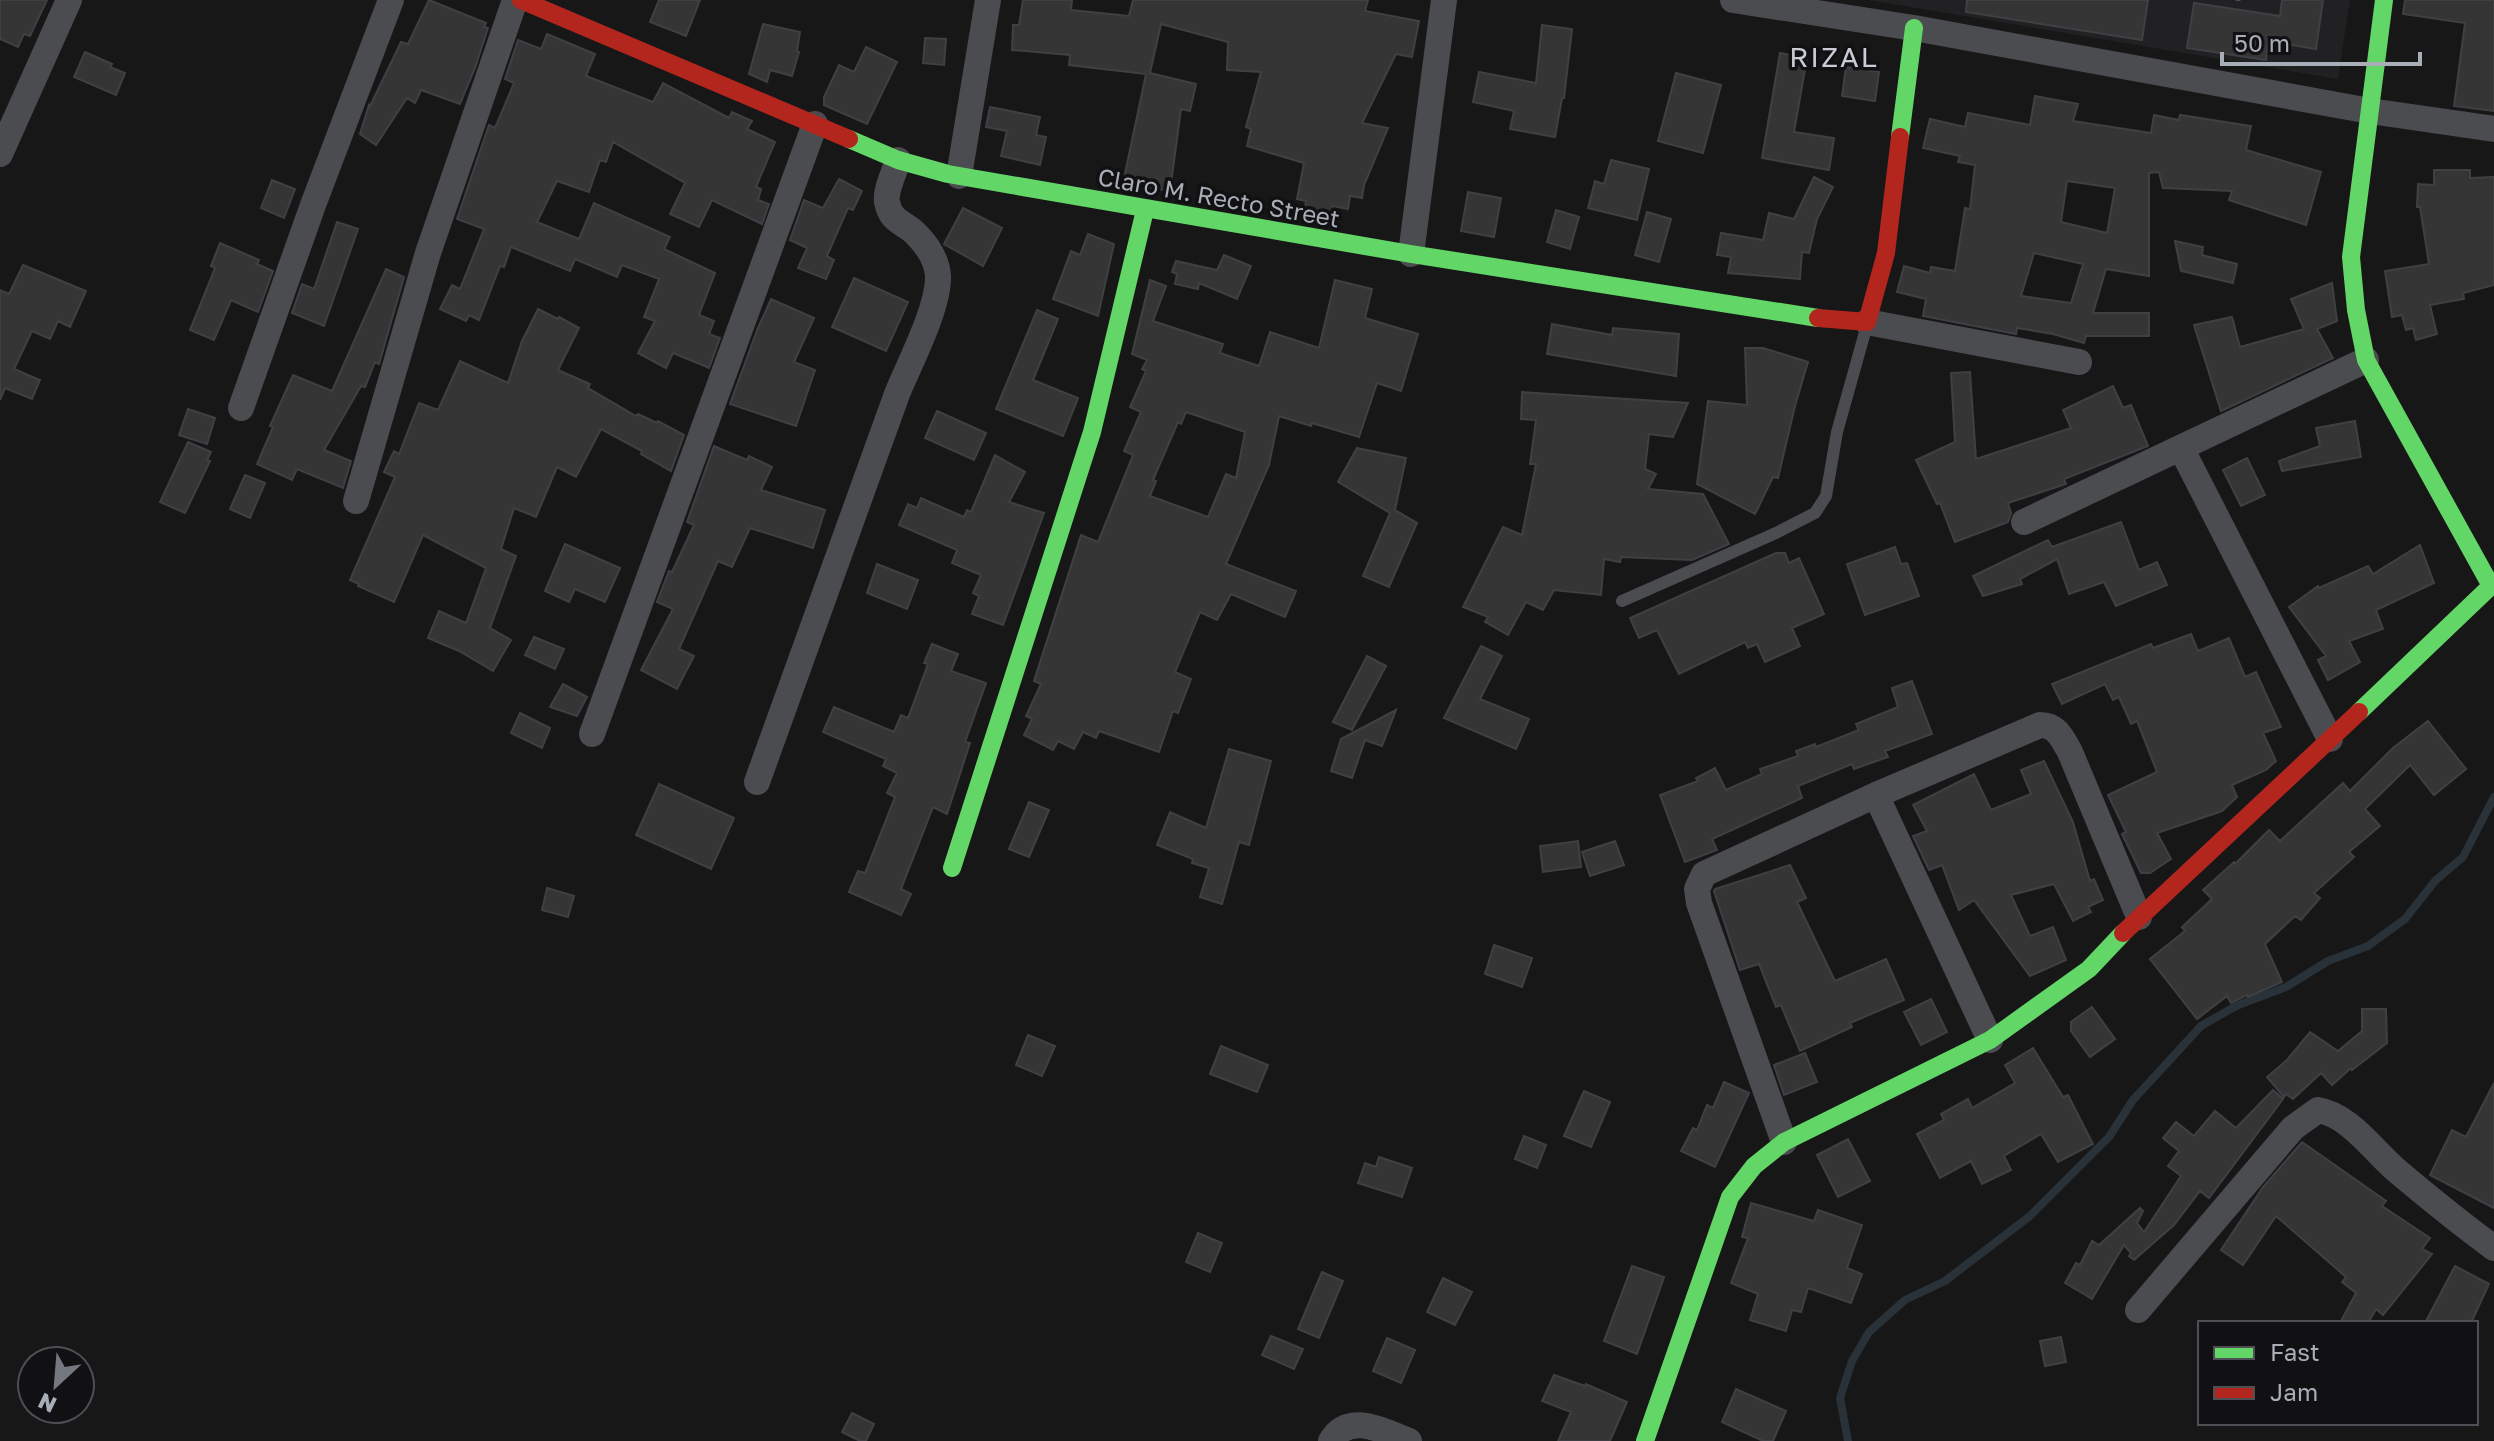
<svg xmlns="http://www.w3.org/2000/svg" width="2494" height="1441" font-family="'Golos Text',sans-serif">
  <rect width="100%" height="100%" fill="#171717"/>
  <path fill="#212123" d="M1869,0H2350L2338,79Z"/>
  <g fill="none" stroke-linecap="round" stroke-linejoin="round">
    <path stroke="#2a3239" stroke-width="8" d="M1848,1441L1840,1398L1852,1361L1869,1332L1905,1300L1945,1281L2030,1216L2109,1137L2133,1100L2201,1026L2236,1006L2286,987L2328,961L2368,946L2405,919L2435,881L2463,857L2494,797"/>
  </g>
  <path fill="#353536" stroke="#3f4043" stroke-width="2" fill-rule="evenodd" d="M0,0H47L30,36L24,34L18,47L0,39Z
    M429,0L486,23L484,27L488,28L475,68L460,104L421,90L415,103L407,98L376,145L360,134L369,105L370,106L401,42L408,44Z
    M659,0H700L686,36L650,22Z
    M1023,0H1072L1071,10L1129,16L1133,0H1368L1365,11L1419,21L1412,57L1396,54L1362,123L1388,128L1364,185L1362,198L1350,196L1348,209L1333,206L1331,218L1304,213L1306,201L1297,199L1304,163L1247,146L1251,129L1246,127L1261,72L1227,70L1228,42L1161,24L1150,73L1196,84L1190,111L1181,109L1170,191L1123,183L1146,74L1069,65L1070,55L1012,50L1013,25H1019Z
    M1967,0H2148L2142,40L1966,12Z
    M2282,0H2323L2316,49L2268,41L2266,60L2187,48L2194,3L2280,16Z
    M2405,0H2494V111L2454,106L2465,23L2403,14Z
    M763,24L800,32L797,51L799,52L792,76L770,70L767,82L749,74Z
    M1542,25L1572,29L1564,98H1562L1555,137L1510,129L1514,111L1473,102L1479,72L1536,83Z
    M547,34L595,54L586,76L653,102L663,83L729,118L732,112L752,121L747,129L775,142L756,187L761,189L758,200L769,204L762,224L712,200L699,227L670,214L685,183L613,142L606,162L600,160L589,192L557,181L537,222L579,239L594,203L670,237L664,249L715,273L699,315L714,321L709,334L720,338L709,368L673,353L666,368L638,353L655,321L644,317L659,279L622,265L617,277L575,259L570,271L511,247L504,267L500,266L479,320L469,315L466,321L440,309L452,285L460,289L484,229L457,219L489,125L495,128L514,83L505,79L518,40L541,49Z
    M925,38L946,39L944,65L923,63Z
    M866,47L897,62L867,124L824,105V97L839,65L854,72Z
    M85,52L112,64L110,67L125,73L116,95L74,77Z
    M1780,53L1807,58L1794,132L1834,138L1829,170L1762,158Z
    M1846,67L1879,72L1875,101L1842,96Z
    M1676,73L1721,85L1703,153L1658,141Z
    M2035,96L2078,104L2073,121L2151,133L2154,115L2179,120L2180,115L2251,126L2246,150L2321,172L2306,225L2229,200L2232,191L2163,188L2159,172L2149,173V276L2106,269L2093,313H2149V336H2086L2084,343L2053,334L2017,328L2016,334L1923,316L1926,299L1897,292L1904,266L1930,273L1931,267L1955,271L1965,208L1970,209L1975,165L1958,162L1960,156L1923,148L1930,119L1965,127L1968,113L2030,125ZM2067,181L2115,188L2107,233L2061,222ZM2034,253L2083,264L2071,303L2021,296Z
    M990,107L1040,117L1036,135L1046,137L1040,165L1001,156L1007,131L986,127Z
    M1611,160L1649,169L1637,220L1588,208L1595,181L1604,184Z
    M2434,170H2470V178L2494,177V285L2463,293L2464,299L2430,305L2437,334L2416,340L2413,328L2406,330L2402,315L2392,317L2385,271L2429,264L2420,207H2417L2418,184L2434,185Z
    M1814,177L1833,187L1817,219L1809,253L1802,252L1800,279L1728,273L1731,257L1717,255L1721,233L1763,240L1769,213L1794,219Z
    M839,179L862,191L853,210L848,208L827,256L834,260L826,279L798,268L807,248L790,240L804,200L823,208Z
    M272,180L295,189L284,218L261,208Z
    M1468,192L1501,198L1494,237L1461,231Z
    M963,208L1002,228L983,266L944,244Z
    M1556,210L1579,217L1570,249L1547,242Z
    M1647,212L1671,219L1659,262L1635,255Z
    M337,222L358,229L324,326L292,313L302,284L314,289Z
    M1088,234L1114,244L1098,316L1053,299L1071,251L1080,255Z
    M2175,241L2203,247L2202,255L2237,264L2233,283L2181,271Z
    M220,243L259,260L257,264L273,271L258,312L231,300L214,340L190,330L215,268L211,266Z
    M1224,255L1251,266L1237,299L1199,283L1198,289L1175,284L1177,274L1172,272L1176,261L1217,270Z
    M23,265L86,291L70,327L58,321L50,339L32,331L14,369L40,380L32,399L5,388L0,400V290L9,294Z
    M386,269L404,277L379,364L375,362L365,387L361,386L324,450L351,461L343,488L297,469L292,480L257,464L273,427L270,426L293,375L332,391Z
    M854,278L908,302L886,351L832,327Z
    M1150,280L1166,286L1153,321L1223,344L1220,353L1259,366L1270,332L1319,348L1335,280L1372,289L1365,318L1418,334L1401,391L1377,383L1359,437L1312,423L1311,426L1279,416L1269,465L1226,564L1296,591L1285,617L1231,594L1217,620L1200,612L1175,672L1191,679L1178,713L1173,711L1159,752L1099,731L1096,738L1083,732L1074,749L1058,741L1053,750L1024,735L1032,719L1026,716L1041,684L1034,681L1081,535L1098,542L1133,455L1124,451L1141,412L1130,407L1146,371L1142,369L1147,360L1132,354ZM1186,412L1245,432L1236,478L1226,474L1208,517L1150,496L1156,481L1153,480L1178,422L1181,424Z
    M2332,283L2337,321L2317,329L2333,358L2221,411L2194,325L2232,317L2240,347L2304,329L2291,299Z
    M771,299L814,318L794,362L815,370L796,426L730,404L758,328Z
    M538,309L558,319L559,317L579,328L558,370L590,384L588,388L636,416L638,414L657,423L658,421L684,435L671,471L641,454L642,451L601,429L576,477L557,467L536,517L514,508L501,549L516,556L490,628L511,640L493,671L459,651L428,638L439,611L466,623L486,568L423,535L394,602L358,586L359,584L350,580L395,477L384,472L394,451L399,454L419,403L438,410L460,361L508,383L522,341Z
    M1037,310L1058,319L1033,380L1078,398L1063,436L996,409Z
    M1552,324L1612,335L1613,328L1679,334L1676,376L1547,354Z
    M1745,348H1763L1808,362L1795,406L1778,478L1773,477L1755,514L1697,484L1708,401L1747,405Z
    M1970,372L1976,459L2071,428L2063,410L2113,386L2123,408L2131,405L2148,446L2064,479L2066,484L2008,503L2011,513L2008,522L1955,542L1940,503L1937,504L1916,460L1955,442L1951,373Z
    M1522,392L1688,403L1673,437L1649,434L1645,469L1656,474L1648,489L1703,494L1729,544L1692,560L1621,557L1620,562L1604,559L1601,595L1554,590L1543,610L1526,602L1508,635L1485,622L1488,617L1463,607L1503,527L1522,535L1536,464H1530L1536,420L1521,419Z
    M188,409L215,418L207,444L179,435Z
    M937,411L986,433L974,460L925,438Z
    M2355,421L2361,457L2282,471L2279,461L2320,446L2316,428Z
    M188,442L211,452L207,460L210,461L185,513L160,502Z
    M714,446L747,460L749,456L772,467L761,490L825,510L813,548L750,528L732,567L718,561L679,649L694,656L677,689L641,670L673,609L657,602L669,571L672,572L694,525L687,522Z
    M1357,448L1406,458L1395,510L1417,523L1389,587L1363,576L1390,513L1338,482Z
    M995,455L1025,472L1009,502L1044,513L1003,625L972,614L979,596L973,593L981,575L952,563L957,550L899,525L908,504L917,508L921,498L964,517L967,510L971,512Z
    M2247,458L2265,495L2241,506L2223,470Z
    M245,475L265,483L250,518L230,509Z
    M2121,522L2139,570L2157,562L2167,585L2116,606L2104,582L2069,594L2057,559L2020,579L2022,584L1983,596L1973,576L2048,540L2052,547Z
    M565,544L620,568L605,602L575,589L569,602L545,591Z
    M2420,545L2434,583L2376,610L2383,629L2349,641L2360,662L2328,680L2318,660L2326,656L2289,607L2318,586L2319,588L2368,566L2373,574Z
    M1895,547L1901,564L1907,563L1919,596L1865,615L1847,564Z
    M1776,553H1785L1789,563L1799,558L1824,614L1792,628L1800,646L1765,662L1757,644L1748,648L1745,642L1679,674L1657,630L1639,638L1630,618Z
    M877,564L918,580L907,609L867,593Z
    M2191,634L2198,651L2229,638L2245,677L2256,672L2281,727L2263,733L2276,761L2266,770L2232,785L2237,797L2222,811L2157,833L2171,859L2150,873H2141L2122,834L2126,832L2108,795L2157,772L2137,721L2131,724L2119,697L2113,700L2105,684L2062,704L2052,684L2151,644L2153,648Z
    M534,637L564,649L555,669L525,655Z
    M932,644L958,654L951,671L986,683L965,742L970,743L947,814L933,807L901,889L911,894L901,915L849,892L858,871L865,873L895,797L887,793L897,773L883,766L886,759L823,732L834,707L894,732L901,715L908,718L928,664L924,663Z
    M1481,646L1502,656L1480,699L1529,719L1516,749L1444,718Z
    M1367,656L1386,666L1352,730L1333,722Z
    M1912,681L1932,734L1885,751L1888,757L1854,769L1852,764L1798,786L1802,798L1712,839L1717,850L1685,862L1660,795L1698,781L1696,778L1715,768L1726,790L1762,774L1760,769L1798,756L1796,751L1815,744L1816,747L1859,730L1856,724L1898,707L1892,688Z
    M563,684L587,697L577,716L550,707Z
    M1396,710L1382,746L1365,740L1352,778L1331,771L1341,739Z
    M520,713L550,728L542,748L511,733Z
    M2428,721L2466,769L2434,795L2410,765L2365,809L2380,826L2349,852L2354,857L2314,893L2320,898L2301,920L2295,916L2265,944L2282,982L2248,997L2247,995L2231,1003L2227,996L2197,1019L2150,959L2185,931L2182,927L2212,899L2203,890L2234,862L2235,864L2269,830L2280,841L2343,783L2350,791L2393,748Z
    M1229,749L1271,761L1249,845L1239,842L1222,904L1200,897L1209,868L1192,863L1193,859L1157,845L1170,812L1206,828Z
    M2044,761L2073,822L2090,881L2094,879L2103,900L2088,907L2091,912L2073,921L2054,884L2011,895L2030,936L2053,927L2066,960L2030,976L1974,900L1959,910L1942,865L1929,870L1913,836L1927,831L1913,805L1974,774L1991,810L2031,794L2021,770Z
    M659,784L734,818L711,869L636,835Z
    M1029,802L1049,810L1029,857L1009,849Z
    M1578,841L1581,867L1543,872L1540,846Z
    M1615,841L1624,865L1590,876L1582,852Z
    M1790,865L1806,898L1797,902L1835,981L1886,959L1904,1000L1850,1023L1852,1027L1800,1051L1781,1005L1776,1007L1759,964L1740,970L1714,891L1715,889Z
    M547,888L574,896L568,917L542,910Z
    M1494,945L1532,958L1522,987L1485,974Z
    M1931,999L1947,1032L1921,1045L1904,1012Z
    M2092,1007L2115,1039L2090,1057L2071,1031V1022Z
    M2362,1009H2386L2387,1043L2352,1070L2351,1068L2332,1085L2321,1073L2293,1099L2286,1094L2284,1097L2267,1077L2287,1060L2310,1032L2338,1051L2362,1031Z
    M1028,1035L1055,1046L1042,1076L1016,1065Z
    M1221,1046L1268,1065L1257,1092L1210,1074Z
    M2033,1048L2063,1097L2068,1095L2093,1144L2058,1162L2041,1134L2004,1156L2011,1170L1982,1184L1971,1161L1940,1178L1917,1134L1944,1120L1941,1114L1968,1099L1972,1108L2015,1083L2005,1065Z
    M1805,1053L1817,1082L1784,1095L1774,1065Z
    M1724,1082L1749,1093L1715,1167L1681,1151L1693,1128L1697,1130L1707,1105L1713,1108Z
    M2494,1083V1208L2430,1175L2452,1130L2466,1137Z
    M2273,1090L2283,1099L2209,1198L2200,1191L2174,1225L2134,1260L2129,1256L2131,1253L2124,1245L2092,1299L2065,1283L2076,1263L2080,1265L2092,1241L2099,1245L2140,1208L2143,1211L2137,1223L2144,1232L2181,1176L2168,1166L2179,1151L2163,1138L2176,1122L2194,1136L2215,1111L2236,1128Z
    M1584,1091L1610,1102L1591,1147L1564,1136Z
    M1524,1136L1546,1145L1537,1168L1515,1159Z
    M1848,1139L1870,1181L1838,1197L1817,1155Z
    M2302,1142L2386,1201L2382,1206L2430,1238L2422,1249L2432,1254L2383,1315L2376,1309L2368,1323H2340L2356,1293L2342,1282L2346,1277L2276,1216L2243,1265L2221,1250L2263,1187Z
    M1379,1157L1412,1168L1402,1197L1358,1183L1365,1163L1376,1167Z
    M1751,1203L1814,1221L1818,1210L1862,1225L1847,1268L1862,1274L1851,1303L1808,1288L1801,1312L1792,1310L1786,1331L1750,1320L1758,1294L1731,1283L1748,1238L1742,1237Z
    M1198,1233L1222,1243L1210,1272L1186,1262Z
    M1632,1266L1664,1277L1637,1354L1604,1341Z
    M2455,1266L2489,1284L2471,1323H2425Z
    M1322,1272L1343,1281L1319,1338L1298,1329Z
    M1443,1278L1472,1292L1455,1325L1427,1312Z
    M1271,1336L1303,1349L1294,1369L1262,1355Z
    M2061,1337L2066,1362L2045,1366L2040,1341Z
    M1387,1338L1415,1350L1401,1383L1373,1371Z
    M1554,1375L1585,1386L1586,1384L1627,1402L1610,1441H1558L1571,1412L1542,1401Z
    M1736,1389L1786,1411L1773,1441H1763L1722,1422Z
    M852,1413L874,1424L866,1441H860L842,1432Z"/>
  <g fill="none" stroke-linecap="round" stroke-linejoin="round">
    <path stroke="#4d4e52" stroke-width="5" stroke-dasharray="4 6" stroke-linecap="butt" d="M2238,1V0"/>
    <path stroke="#4b4c50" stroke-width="12" d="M1622,601L1776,533L1815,513L1826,496L1837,432L1867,325"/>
    <path stroke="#4b4c50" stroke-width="26" d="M1733,0L1914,28L2370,111L2494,129
      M0,154L69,0
      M959,176L988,0
      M1411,254L1444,0
      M1867,322L2079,362
      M241,408L313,205L391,0
      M2181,448L2330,739
      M356,501L428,253L515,0
      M2024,522L2366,360
      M592,734L815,124
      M757,782L897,394C909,364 939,308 938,276C937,260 926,244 915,233C902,221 891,222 887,202C885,190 895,171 898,160
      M1876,795L1990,1040
      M1784,1142L1699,903L1697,889L1704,874L1876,795L2040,725C2057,725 2062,738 2070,752L2139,917
      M2138,1310L2293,1128L2318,1110C2349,1115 2373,1150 2396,1170C2428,1197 2460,1223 2494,1248
      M1331,1441C1349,1411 1384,1431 1409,1441"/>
    <path stroke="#63d668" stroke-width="18" d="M1900,137L1914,28
      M849,139L898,160L948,174L1411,254L1818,318
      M2359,712L2491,586L2366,360L2356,310L2351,257L2384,0
      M952,868L1092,432L1145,210
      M1645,1441L1730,1197L1754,1166L1784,1142L1990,1040L2089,969L2123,933"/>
    <path stroke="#b3261e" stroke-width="18" d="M521,0L849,139
      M1818,318L1867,322L1886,253L1900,137
      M2123,933L2359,712"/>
  </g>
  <g text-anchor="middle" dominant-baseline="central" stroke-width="7" stroke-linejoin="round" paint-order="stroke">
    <g font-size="24" fill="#a8adb8" stroke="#111113">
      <text transform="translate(1219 197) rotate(10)">Claro M. Recto Street</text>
    </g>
    <g font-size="28" letter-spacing="2" fill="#c9ccd4" stroke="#111113">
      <text x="1834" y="56">RIZAL</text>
    </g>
  </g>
  <rect x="2198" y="1321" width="280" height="104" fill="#111113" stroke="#4d4f55" stroke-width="2"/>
  <rect x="2214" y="1347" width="40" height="12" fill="#63d668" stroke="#4d4f55" stroke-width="2"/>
  <text x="2270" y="1361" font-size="24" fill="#a8adb8">Fast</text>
  <rect x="2214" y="1387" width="40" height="12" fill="#b3261e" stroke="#4d4f55" stroke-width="2"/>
  <text x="2270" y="1401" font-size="24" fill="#a8adb8">Jam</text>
  <g transform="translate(56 1385) rotate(206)"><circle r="38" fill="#111113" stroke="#4d4f55" stroke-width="2"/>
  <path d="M0-6L14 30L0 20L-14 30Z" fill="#757880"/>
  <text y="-12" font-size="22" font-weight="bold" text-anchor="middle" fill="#a8adb8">N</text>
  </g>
  <path d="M2222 52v12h198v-12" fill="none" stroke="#a8adb8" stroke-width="4"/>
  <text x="2234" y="52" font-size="24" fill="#a8adb8" stroke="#111113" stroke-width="6" paint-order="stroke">50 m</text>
</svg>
